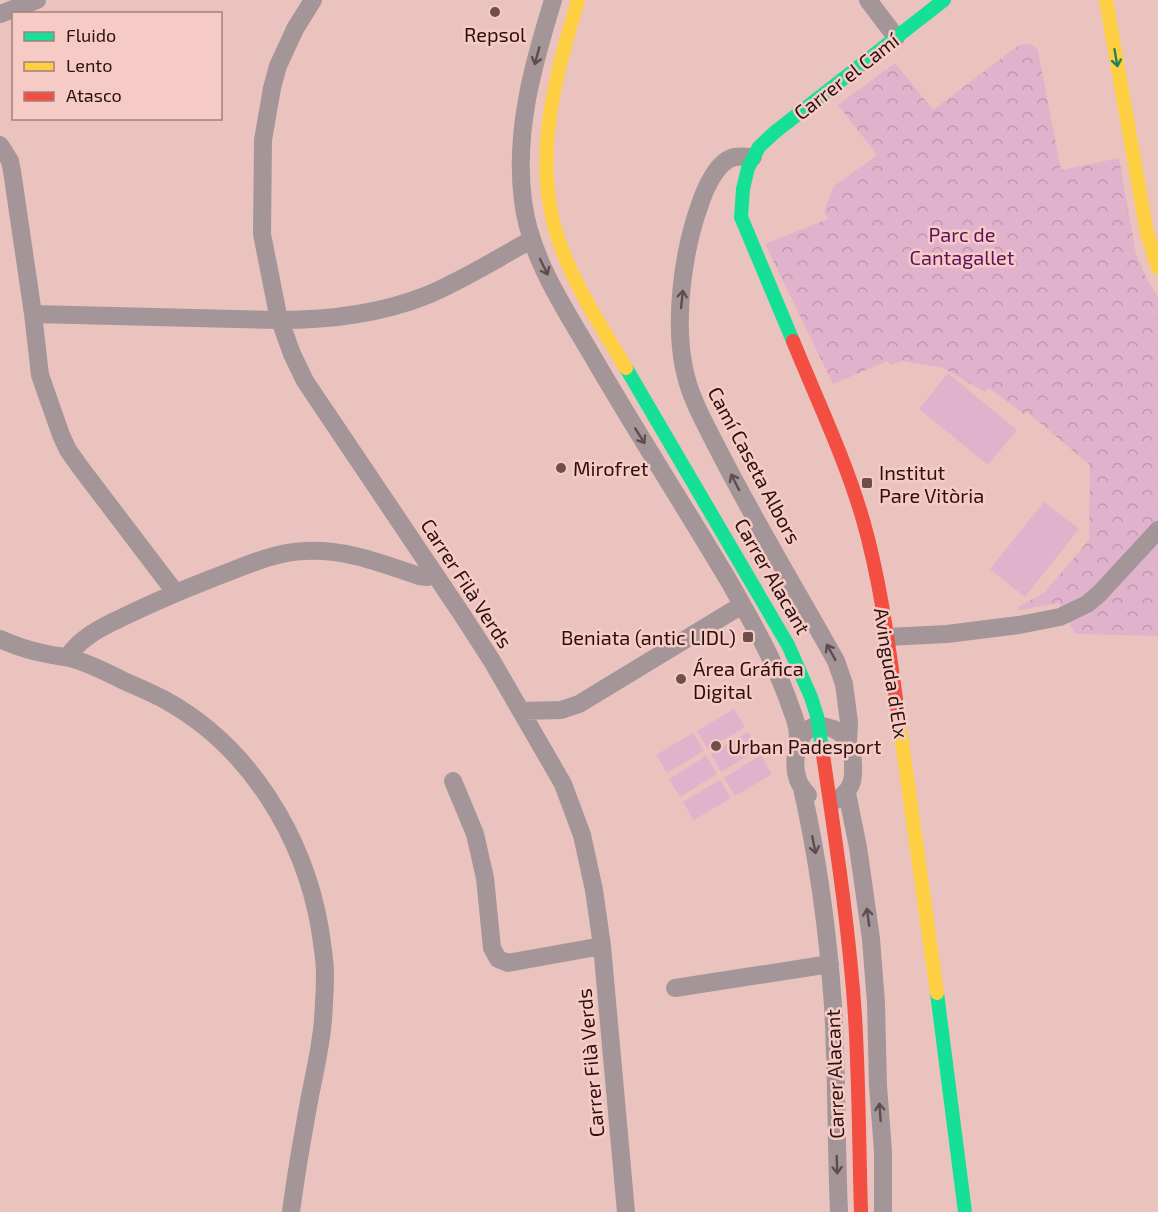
<svg xmlns="http://www.w3.org/2000/svg" width="1158" height="1212" font-family="'Exo 2',sans-serif">
  <defs>
    <pattern id="park-crowns" width="20" height="18" patternUnits="userSpaceOnUse" patternTransform="scale(1.5)"><rect width="20" height="18" fill="#e1b2cc"/><path d="M2 6a3 3 0 1 1 6 0M12 15a3 3 0 1 1 6 0" fill="none" stroke="#c198ae"/></pattern>
  </defs>
  <rect width="100%" height="100%" fill="#ebc3be"/>
  <path fill="url(#park-crowns)" d="M1027,44L1033,45L1038,50L1039,56L1061,170L1119,158L1136,254L1148,281L1158,297V636L1075,634L1059,603L1019,610L1018,607L1044,593L1089,540L1090,465L1027,412L1024,414L989,388L985,392L943,368L902,361L891,365L888,361L833,384L765,244L828,219L824,212L833,187L877,155L838,105L895,63L933,110L1019,45Z"/>
  <path fill="#e1b2cc" d="M948,373L1017,430L988,465L919,409Z
    M1044,502L1079,529L1025,597L990,569Z
    M734,709L745,727L708,749L697,731Z
    M748,732L759,749L721,772L711,754Z
    M693,733L704,751L667,773L656,755Z
    M761,755L772,774L735,796L724,778Z
    M706,756L717,774L680,797L669,779Z
    M720,780L731,798L694,820L683,802Z"/>
  <g fill="none" stroke-linecap="round" stroke-linejoin="round">
    <path stroke="#a49599" stroke-width="18" d="M313,0L295,29L278,66L272,88L263,140L262,234L278,315L292,354L305,381L461,613L492,661L563,784L582,835L594,890L602,946L626,1212
      M553,0C533,65 514,132 523,201C530,258 565,309 593,357C637,433 685,507 730,583C751,620 772,656 787,697C790,706 795,717 797,727C798,733 798,739 798,745
      M868,0L896,37
      M0,14L37,0
      M0,145L10,161L12,171L33,314L40,375L61,435L68,450L80,467L175,592
      M753,157C747,157 741,156 735,157C717,160 704,191 699,207C683,253 674,319 684,368C690,399 707,427 721,455C757,525 798,593 836,661L844,684L849,722L848,742
      M33,314L279,320C328,320 379,314 425,296C462,281 496,259 531,240
      M887,637L947,634L1019,625L1060,617L1087,604L1099,594L1158,530
      M0,639C15,646 31,651 47,654C55,656 62,656 70,658C89,663 106,672 124,681C138,687 152,693 165,700C249,746 304,836 320,929C322,944 325,959 325,974C325,989 324,1005 323,1020C321,1045 315,1071 310,1096C303,1134 296,1173 291,1212
      M67,657C73,650 78,643 86,638C97,629 109,624 121,618C152,603 182,590 213,578C243,567 273,552 305,551C346,549 381,563 419,576L427,577L435,575
      M521,711L561,710L579,704L742,605
      M453,781L475,834L485,878L492,948L498,959L508,963L602,946
      M802,788C818,859 828,932 833,1006C837,1074 836,1143 839,1212
      M847,793L858,847L871,939L876,1003L878,1086L883,1151V1212
      M808,795C804,790 800,786 798,780C792,763 796,729 818,725C819,725 826,727 827,727C846,731 853,748 853,765C854,782 851,791 836,800
      M675,988L830,964"/>
    <path stroke="#16e098" stroke-width="14" d="M793,341L741,217L743,189L748,168L759,147L775,132L944,0
      M626,368L788,645L811,697L817,716L822,748
      M937,993L965,1212"/>
    <path stroke="#ffcf43" stroke-width="14" d="M578,0C557,71 535,147 553,221C566,273 599,323 626,368
      M1106,0L1147,233L1158,268
      M898,713L937,993"/>
    <path stroke="#f24e42" stroke-width="14" d="M793,341C817,400 845,458 863,520C881,583 889,649 898,713
      M822,748C835,837 849,926 855,1016C859,1081 859,1147 861,1212"/>
  </g>
  <defs><path id="oneway-shaft" d="M-6 0H5M1.5-3L5.5 0L1.5 3" fill="none" stroke-width="1.6" stroke-linecap="round" stroke-linejoin="round" transform="scale(1.5)"/></defs>
  <g stroke="#614c4d">
    <use href="#oneway-shaft" transform="translate(537 56) rotate(105)"/>
    <use href="#oneway-shaft" transform="translate(544 267) rotate(64)"/>
    <use href="#oneway-shaft" transform="translate(682 299) rotate(-84)"/>
    <use href="#oneway-shaft" transform="translate(640 436) rotate(58)"/>
    <use href="#oneway-shaft" transform="translate(735 482) rotate(-117)"/>
    <use href="#oneway-shaft" transform="translate(831 652) rotate(-119)"/>
    <use href="#oneway-shaft" transform="translate(814 845) rotate(79)"/>
    <use href="#oneway-shaft" transform="translate(868 917) rotate(-98)"/>
    <use href="#oneway-shaft" transform="translate(880 1112) rotate(-94)"/>
    <use href="#oneway-shaft" transform="translate(837 1165) rotate(88)"/>
  </g>
  <use stroke="#1f825a" href="#oneway-shaft" transform="translate(1116 58) rotate(80)"/>
  <g fill="#6e4f4c" stroke="#f7cbc5" stroke-width="2">
    <circle cx="495" cy="12" r="6"/>
    <circle cx="561" cy="468" r="6"/>
    <rect x="861" y="477" width="12" height="12" rx="3"/>
    <rect x="742" y="631" width="12" height="12" rx="3"/>
    <circle cx="681" cy="679" r="6"/>
    <circle cx="716" cy="746" r="6"/>
  </g>
  <g text-anchor="middle" dominant-baseline="central" stroke-width="5" stroke-linejoin="round" paint-order="stroke">
    <g font-size="20" fill="#2a100e" stroke="#f7cbc5" text-anchor="start">
      <text x="495" y="34" text-anchor="middle">Repsol</text>
      <text x="573" y="468">Mirofret</text>
      <text x="879" y="472">Institut<tspan x="879" dy="23">Pare Vitòria</tspan></text>
      <text x="736" y="637" text-anchor="end">Beniata (antic LIDL)</text>
      <text x="693" y="668">Área Gráfica<tspan x="693" dy="23">Digital</tspan></text>
      <text x="728" y="746">Urban Padesport</text>
    </g>
    <g font-size="20" fill="#2a100e" stroke="#f7cbc5">
      <text transform="translate(846 76) rotate(-38)">Carrer el Camí</text>
      <text transform="translate(755 465) rotate(62)">Camí Caseta Albors</text>
      <text transform="translate(773 576) rotate(60)">Carrer Alacant</text>
      <text transform="translate(467 583) rotate(57)">Carrer Filà Verds</text>
      <text transform="translate(892 673) rotate(81)">Avinguda d'Elx</text>
      <text transform="translate(590 1063) rotate(-95)">Carrer Filà Verds</text>
      <text transform="translate(834 1074) rotate(-92)">Carrer Alacant</text>
    </g>
    <g font-size="20" fill="#5e1260" stroke="#f7cbc5">
      <text x="962" y="234">Parc de<tspan x="962" dy="23">Cantagallet</tspan></text>
    </g>
  </g>
  <rect x="12" y="12" width="210" height="108" fill="#f7cbc5" stroke="#a5807c" stroke-width="1.5"/>
  <rect x="24" y="32" width="30" height="9" fill="#16e098" stroke="#a5807c" stroke-width="1.5"/>
  <text x="66" y="42" font-size="18" fill="#2a100e">Fluido</text>
  <rect x="24" y="62" width="30" height="9" fill="#ffcf43" stroke="#a5807c" stroke-width="1.5"/>
  <text x="66" y="72" font-size="18" fill="#2a100e">Lento</text>
  <rect x="24" y="92" width="30" height="9" fill="#f24e42" stroke="#a5807c" stroke-width="1.5"/>
  <text x="66" y="102" font-size="18" fill="#2a100e">Atasco</text>
</svg>
